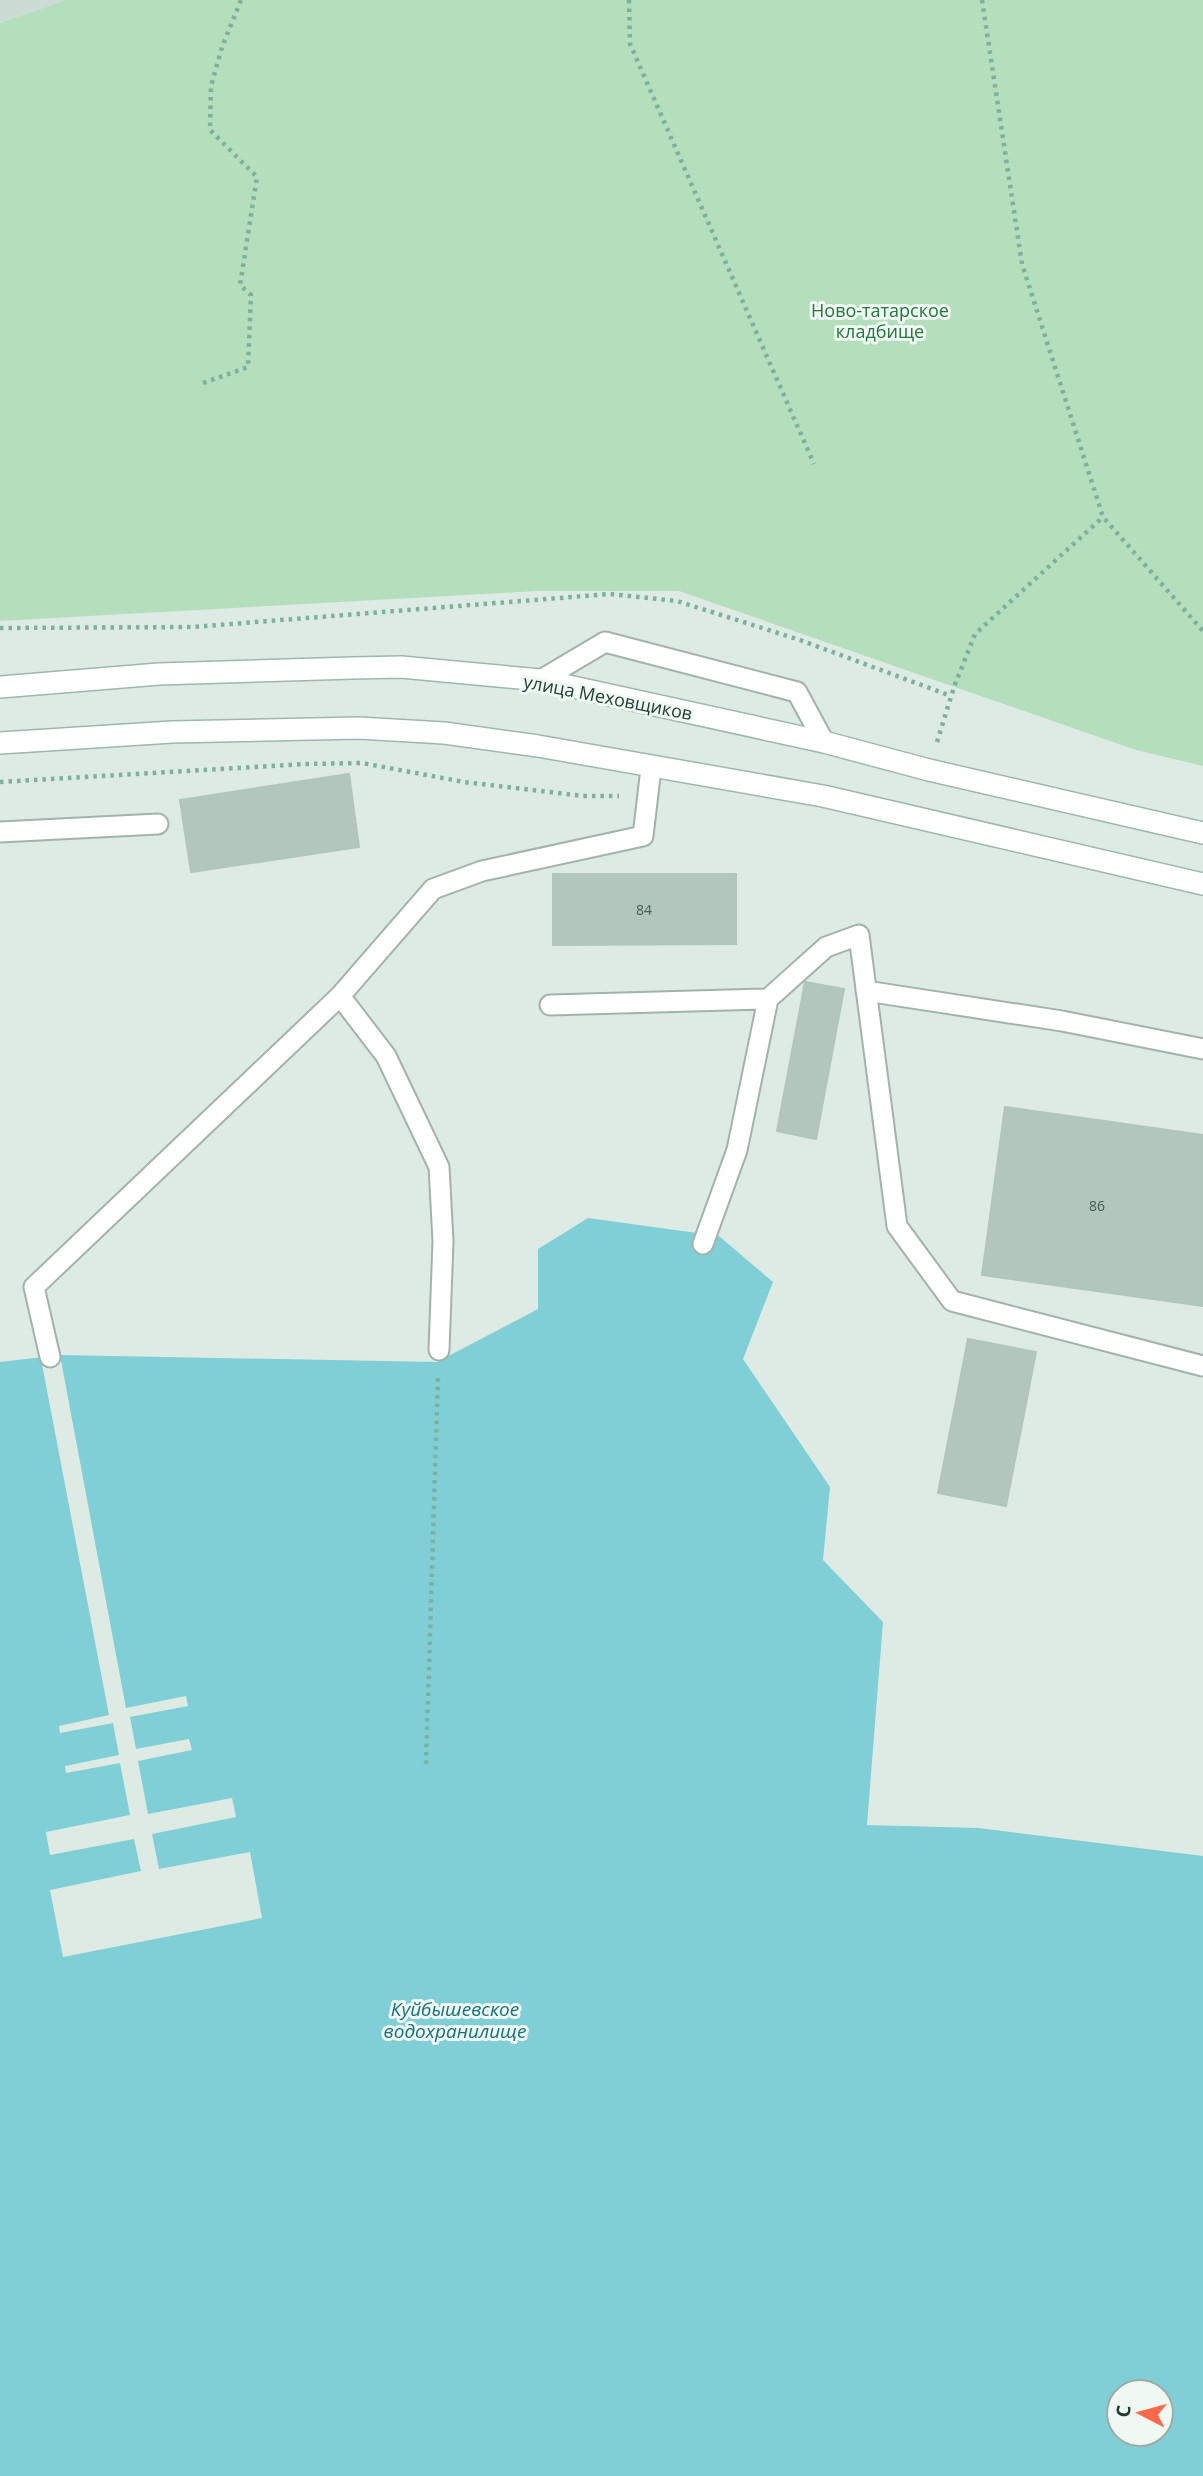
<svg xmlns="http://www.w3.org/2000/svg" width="1203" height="2476" font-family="'Open Sans',sans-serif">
  <rect width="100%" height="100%" fill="#deebe4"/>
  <path fill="#ccdbd3" d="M0,0H66L0,23Z"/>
  <path fill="#b5debd" d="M66,0H1203V766L1136,750L679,591H538L0,621V23Z"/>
  <path fill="#81cfd6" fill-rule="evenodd" d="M588,1218L719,1236L773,1282L743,1359L830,1487L823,1560L883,1622L867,1825L979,1828L1203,1856V2476H0V1362L60,1355L437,1362L538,1309V1249ZM1119,2392H1161V2434H1119Z"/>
  <path fill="#deebe4" d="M60,1355L126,1708L186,1696L188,1706L130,1717L136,1749L189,1739L192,1750L138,1761L148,1814L232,1798L236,1817L152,1834L159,1869L250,1852L262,1918L63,1957L50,1890L141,1871L134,1839L50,1855L46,1832L130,1815L120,1763L66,1773L65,1766L119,1755L113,1723L60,1733L59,1726L109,1715L41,1359Z"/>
  <path fill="#b3c6bd" stroke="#b0c5bb" stroke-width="2" d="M349,774L359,847L191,872L180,800Z
    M553,874H736V944L553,945Z
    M805,982L844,989L816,1139L777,1131Z
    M1005,1107L1203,1135V1306L982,1275Z
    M968,1339L1036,1352L1006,1506L938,1493Z"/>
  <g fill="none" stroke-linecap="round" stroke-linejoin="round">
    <defs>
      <path id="service" d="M541,680L605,642L797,692L824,742
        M0,832L158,824
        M866,991L1062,1021L1203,1049
        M340,996L386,1056L439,1167L443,1241L439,1350
        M550,1005L768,999L826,947L859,935L897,1226L952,1301L1203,1366
        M703,1244L737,1150L768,999
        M50,1357L34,1287L340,996L433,889L482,871L643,836L651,768"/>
      <path id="secondary" d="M0,687L159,674L353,668L401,667L541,680L824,742L929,770L1203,833
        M0,743L172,732L359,728L444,733L538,746L823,796L1203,884"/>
    </defs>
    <use href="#service" stroke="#a1b3ab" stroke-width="23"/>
    <use href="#secondary" stroke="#9cb8ac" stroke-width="24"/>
    <path stroke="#7cb19d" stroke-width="4.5" stroke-dasharray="3.5 5" stroke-linecap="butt" d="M629,0L630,44L814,464
      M982,0L1022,264L1103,517L1203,631
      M203,383L248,367L251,295L240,285L257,177L210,130L211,86L222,47L241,0
      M0,628L193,627L610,594L677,601L800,640L951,696
      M937,742L954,687L975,634L1103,517
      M0,782L305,764L362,763L464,782L583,796H619
      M426,1764L438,1376"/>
    <use href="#service" stroke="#fff" stroke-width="19"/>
    <use href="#secondary" stroke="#fff" stroke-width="21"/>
  </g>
  <g text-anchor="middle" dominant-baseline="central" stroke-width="6" stroke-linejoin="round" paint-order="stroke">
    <g font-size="14" fill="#435e55">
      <text x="644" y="909">84</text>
      <text x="1097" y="1205">86</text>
    </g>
    <g font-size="18" fill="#25763f" stroke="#eff8f2">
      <text x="880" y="310">Ново-татарское<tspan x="880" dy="21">кладбище</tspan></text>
    </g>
    <g font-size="18" fill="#1e3c32" stroke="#eff8f2">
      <text transform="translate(608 697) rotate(11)">улица Меховщиков</text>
    </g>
    <g font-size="19" font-style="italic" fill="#14727c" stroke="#eff8f2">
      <text x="455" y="2009">Куйбышевское<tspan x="455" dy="22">водохранилище</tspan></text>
    </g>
  </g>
  <g transform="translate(1140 2413) rotate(276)"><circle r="33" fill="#eff8f2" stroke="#9bada5" stroke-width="2"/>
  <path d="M0-5L12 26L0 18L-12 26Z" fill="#fd694a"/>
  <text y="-10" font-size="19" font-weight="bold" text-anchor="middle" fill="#1e3c32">С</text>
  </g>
</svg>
